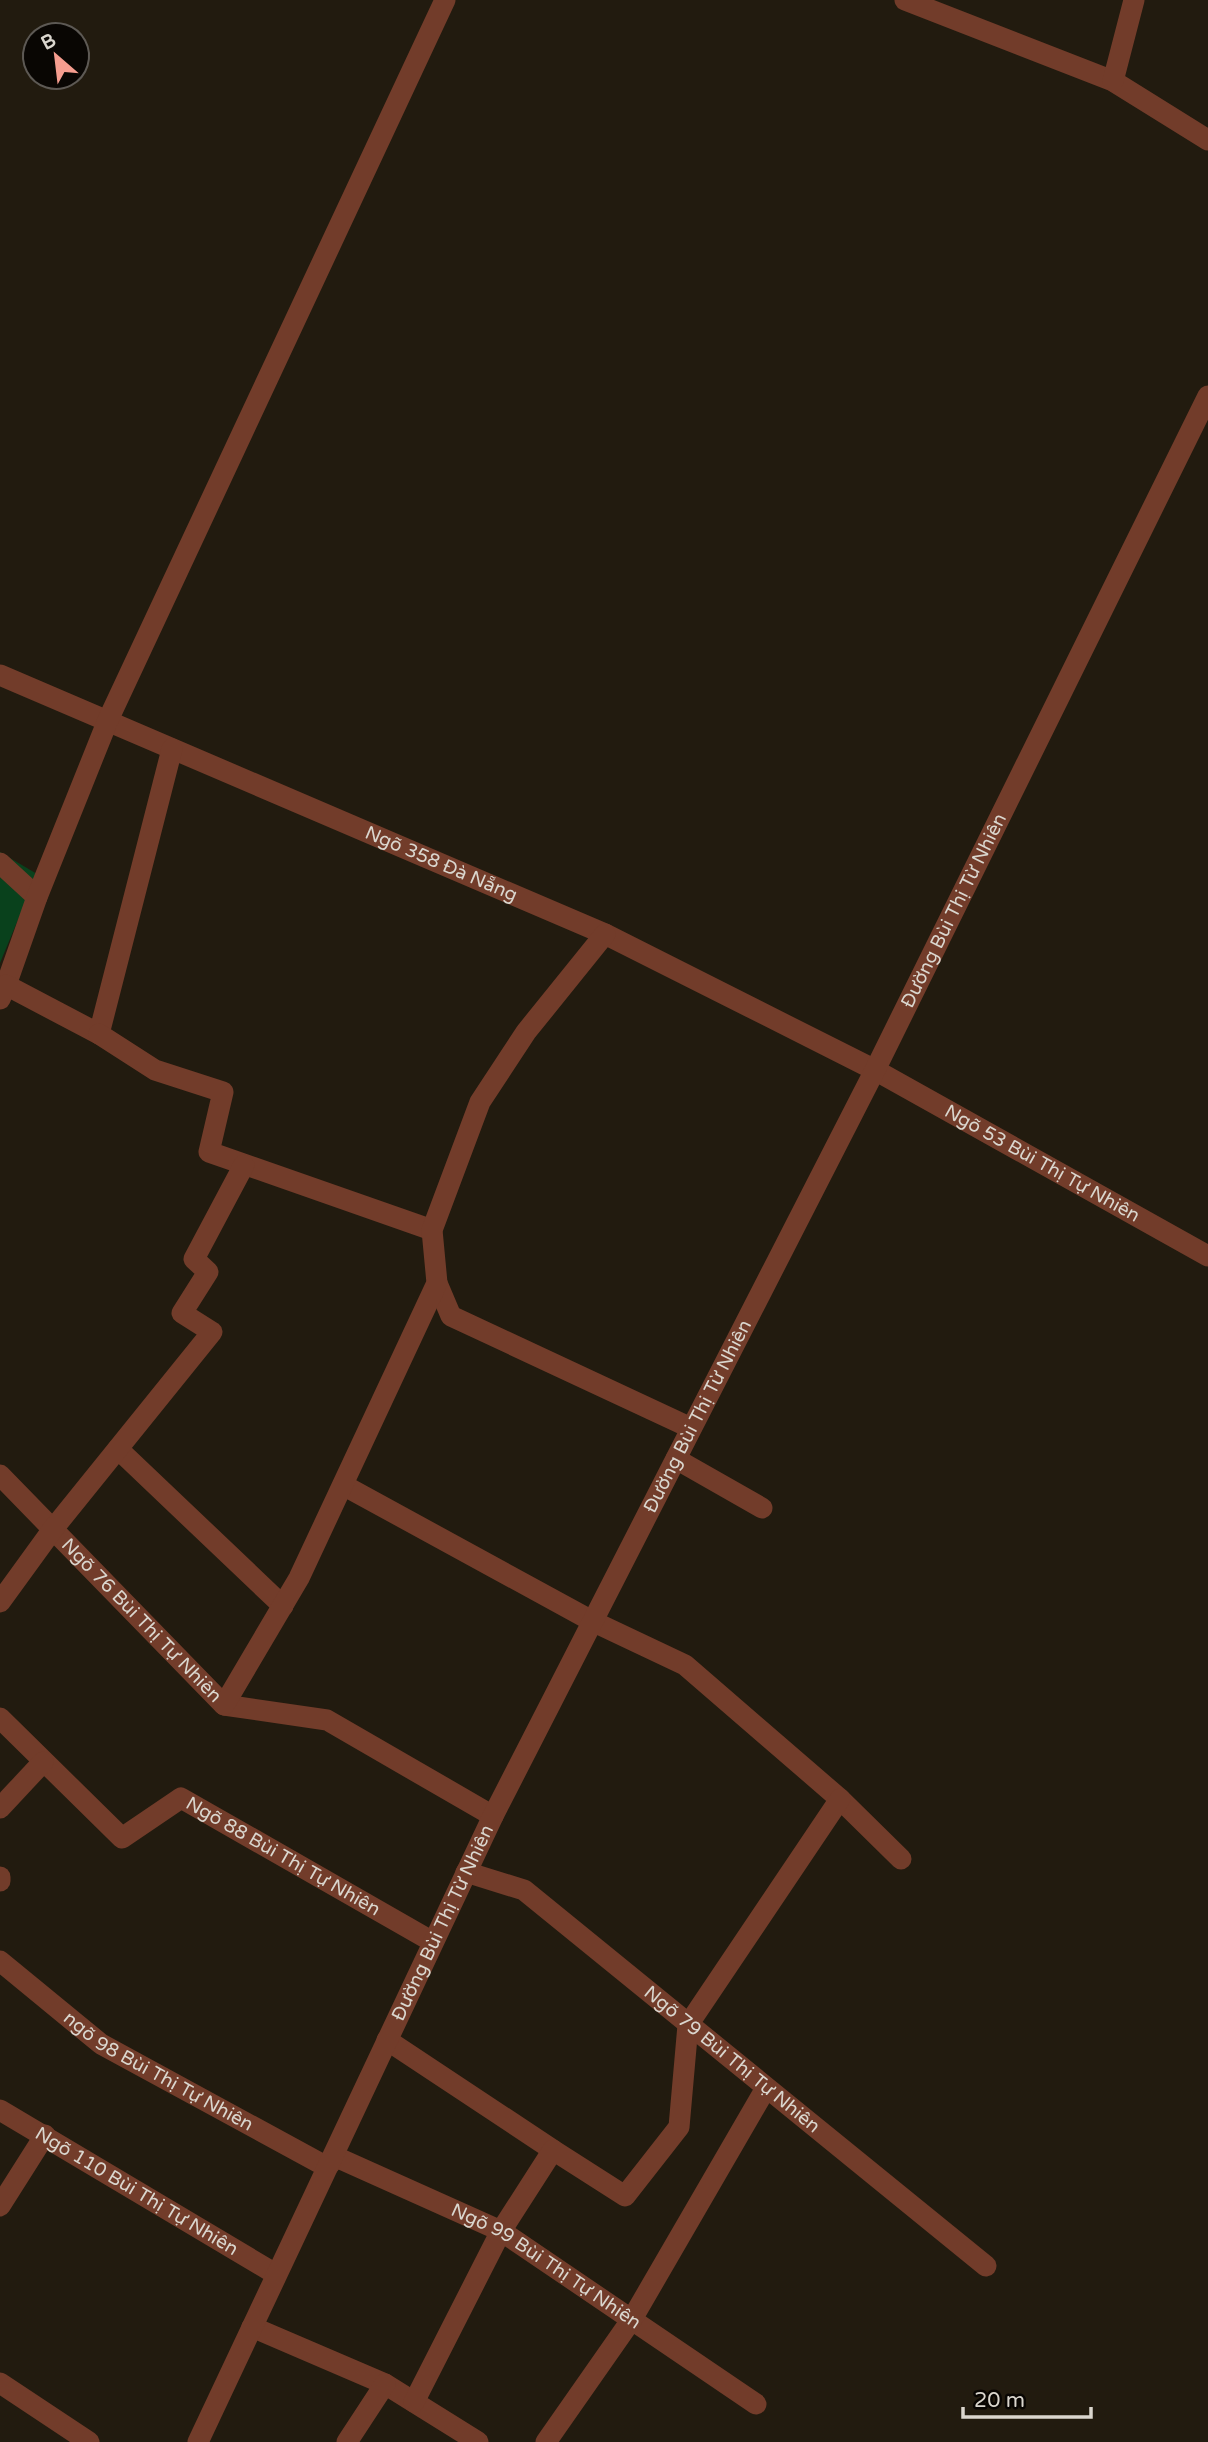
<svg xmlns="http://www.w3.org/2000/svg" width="1208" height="2442" font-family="'Varela Round',sans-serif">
  <rect width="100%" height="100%" fill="#221b0f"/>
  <path fill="#09411c" d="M0,852L37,874L0,963Z"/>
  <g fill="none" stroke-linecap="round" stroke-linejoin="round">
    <g stroke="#723c2a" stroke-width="21">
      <path d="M905,0L1113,81L1208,140"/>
      <path d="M1113,81L1134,0"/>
      <path id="s1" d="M0,675L605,934L875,1070L1208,1256"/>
      <path d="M0,863L37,897"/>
      <path d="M6,985L37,897L108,720L445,0"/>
      <path d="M0,999L6,985L99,1034L172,749"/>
      <path d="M99,1034L155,1070L223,1092L209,1152L432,1230"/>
      <path d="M437,1283L451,1316L691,1428"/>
      <path d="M118,1449L283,1606"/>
      <path d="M676,1459L762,1508"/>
      <path id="s2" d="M0,1475L224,1705L327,1720L493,1816"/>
      <path d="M343,1485L592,1621L685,1665L840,1799L901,1859"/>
      <path d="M0,1602L53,1529L212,1332L182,1313L208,1272L194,1259L244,1165"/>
      <path d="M224,1705L299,1578L437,1283L432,1230L480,1102L526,1032L605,934"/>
      <path id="s3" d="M0,1718L122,1838L181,1798L433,1942"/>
      <path d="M0,1808L43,1762"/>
      <path id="s4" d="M466,1872L524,1890L986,2266"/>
      <path d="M0,1877V1881"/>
      <path id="s5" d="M0,1961L101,2044L327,2167L336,2157L501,2231L756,2404"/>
      <path d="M387,2040L553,2150"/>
      <path id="s6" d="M0,2110L274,2273"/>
      <path d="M0,2206L45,2135"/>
      <path d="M252,2327L385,2384L478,2442"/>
      <path d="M0,2383L89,2442"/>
      <path d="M414,2402L501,2231L553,2150L625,2196L679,2127L688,2025L840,1799"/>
      <path d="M347,2442L385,2384"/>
      <path d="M546,2442L632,2319L766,2088"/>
    </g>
    <path stroke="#723c2a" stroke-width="21" id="s7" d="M198,2442L493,1816L875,1070L1208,396"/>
  </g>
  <g text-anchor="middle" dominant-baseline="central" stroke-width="5" stroke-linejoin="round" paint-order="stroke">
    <g font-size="19" fill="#dad6ce" stroke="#090603">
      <text stroke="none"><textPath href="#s1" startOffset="480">Ngõ 358 Đà Nẵng</textPath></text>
      <text stroke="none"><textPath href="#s7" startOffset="1708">Đường Bùi Thị Từ Nhiên</textPath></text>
      <text stroke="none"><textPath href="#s1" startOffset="1152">Ngõ 53 Bùi Thị Tự Nhiên</textPath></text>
      <text stroke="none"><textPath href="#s7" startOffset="1141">Đường Bùi Thị Từ Nhiên</textPath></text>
      <text stroke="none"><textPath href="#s2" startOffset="203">Ngõ 76 Bùi Thị Tự Nhiên</textPath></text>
      <text stroke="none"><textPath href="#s3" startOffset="360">Ngõ 88 Bùi Thị Tự Nhiên</textPath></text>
      <text stroke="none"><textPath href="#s7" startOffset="574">Đường Bùi Thị Từ Nhiên</textPath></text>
      <text stroke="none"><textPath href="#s4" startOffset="329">Ngõ 79 Bùi Thị Tự Nhiên</textPath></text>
      <text stroke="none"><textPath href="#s5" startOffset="194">ngõ 98 Bùi Thị Tự Nhiên</textPath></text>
      <text stroke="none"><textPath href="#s6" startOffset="159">Ngõ 110 Bùi Thị Tự Nhiên</textPath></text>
      <text stroke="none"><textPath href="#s5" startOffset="639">Ngõ 99 Bùi Thị Tự Nhiên</textPath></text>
    </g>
  </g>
  <g transform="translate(56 56) rotate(332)"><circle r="33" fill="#090603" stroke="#5d5954" stroke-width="2"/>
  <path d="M0-5L12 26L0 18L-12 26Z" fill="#f59d8f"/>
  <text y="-10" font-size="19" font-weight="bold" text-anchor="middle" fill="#dad6ce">B</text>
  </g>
  <path d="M963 2407v10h128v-10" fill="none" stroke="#dad6ce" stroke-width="3.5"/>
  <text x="974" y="2407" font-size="21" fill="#dad6ce" stroke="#090603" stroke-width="5" paint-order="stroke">20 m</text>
</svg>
